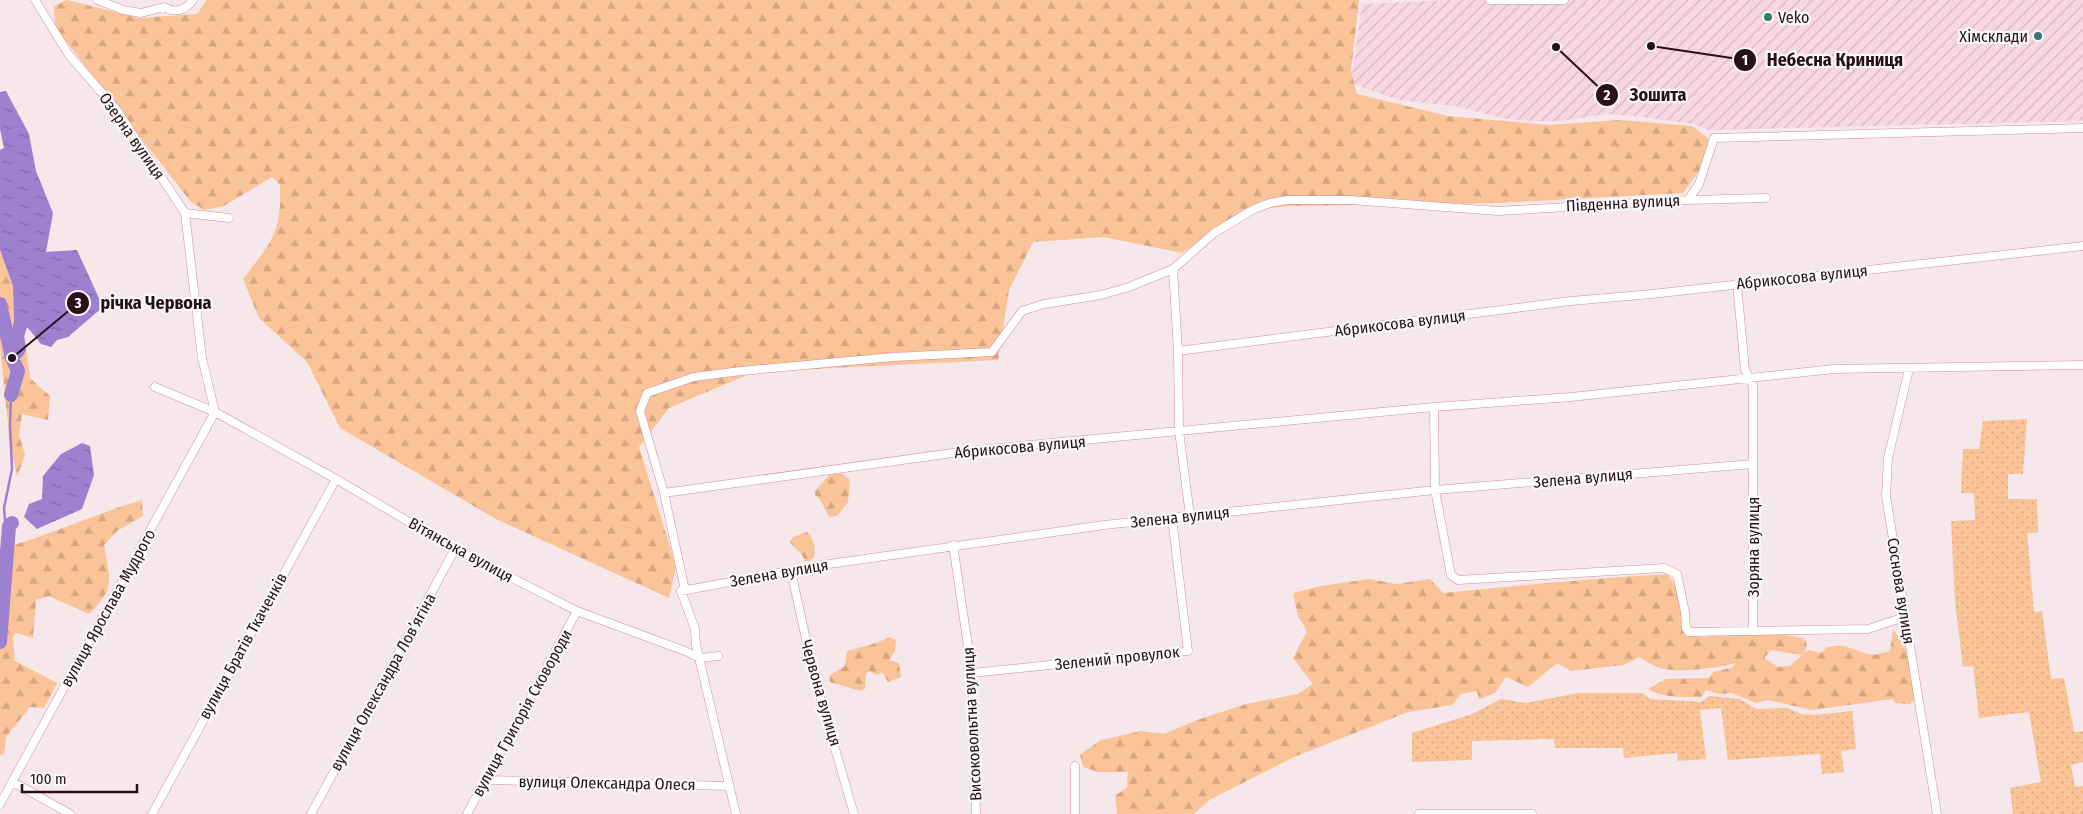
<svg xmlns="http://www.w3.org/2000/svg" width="2083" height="814" font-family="'Fira Sans Condensed',sans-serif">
  <defs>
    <pattern id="industrial-furrows" width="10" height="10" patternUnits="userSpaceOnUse" patternTransform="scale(1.25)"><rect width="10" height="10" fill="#f8d7e0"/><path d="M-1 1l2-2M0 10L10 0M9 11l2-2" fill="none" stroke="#d5b8bf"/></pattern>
    <pattern id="forest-firs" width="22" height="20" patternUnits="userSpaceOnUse" patternTransform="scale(1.25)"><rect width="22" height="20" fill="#fac398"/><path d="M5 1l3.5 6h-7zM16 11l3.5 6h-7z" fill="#d6a682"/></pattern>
    <pattern id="garden-dots" width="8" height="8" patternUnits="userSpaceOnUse" patternTransform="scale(1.25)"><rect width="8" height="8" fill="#fac398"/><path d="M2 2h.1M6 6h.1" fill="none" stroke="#d6a682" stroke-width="1.8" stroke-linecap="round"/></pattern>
    <pattern id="water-ripples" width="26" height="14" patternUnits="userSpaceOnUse" patternTransform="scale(1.25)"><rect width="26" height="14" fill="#9d80cf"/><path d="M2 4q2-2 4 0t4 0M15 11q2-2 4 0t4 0" fill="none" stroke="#8067a7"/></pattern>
  </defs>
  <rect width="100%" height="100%" fill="#f6e7ea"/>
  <path fill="url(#industrial-furrows)" d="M1452,0H2083V121L1708,130L1694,124L1635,116L1606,114L1561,121H1532L1506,119L1455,106L1398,100L1351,83L1362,4Z"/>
  <path fill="url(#forest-firs)" fill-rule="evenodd" d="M67,0L138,18L197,14L207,0H1359L1351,71L1357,94L1448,116L1549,125L1620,120L1692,126L1710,140L1699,171L1683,193L1498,203L1290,206L1255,209L1223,223L1182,253L1104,237L1033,242L1009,290L998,360L754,372L669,408L639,447L676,566L669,598L496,519L340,428L307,362L259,318L243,279C271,242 282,234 280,185L272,177L224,206L204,210L190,201L55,27L54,6Z
    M0,250L13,286L14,322L25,340L30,378L50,396L48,420L22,414L19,435L25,455L17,477L10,444L0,346Z
    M842,473L850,480L848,502L837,516L829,517L820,499L815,495V491L829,475Z
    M142,500L143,516L117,531L104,545C110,580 116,588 89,614L49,596L36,600L33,638L16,633L13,637L15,661L57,683L44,708L30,707L6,737L4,754L0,755V549C49,536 94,514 142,500Z
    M807,532C814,538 816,549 814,558L809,561H805L802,555L790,542L793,537Z
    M1668,574C1685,599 1680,608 1684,635L1704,637L1722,632L1786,635L1803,638L1806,641L1807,647L1804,653L1809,650L1821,653L1827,647C1832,647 1839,645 1843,646C1864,651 1867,659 1890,651L1893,629L1911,657L1920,694L1910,704L1895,703L1893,699L1811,710L1768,700L1756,703L1732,693L1720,694L1706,690L1702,697C1685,697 1661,698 1648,689L1666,679L1709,678L1713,672L1731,668L1736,663C1718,668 1674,674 1657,667C1650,664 1645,660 1639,657L1624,665L1571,671L1557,663L1528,687L1506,677L1495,693L1479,699L1477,691L1461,694L1452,705L1408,712L1294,757L1211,799L1193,814H1117L1115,796L1127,787L1128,772H1098L1083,767L1080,755L1101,740L1141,731L1164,734L1197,720L1246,704L1298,694L1313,684L1293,658L1307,631L1298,616L1293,593L1321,586L1369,579L1397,584L1430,579L1443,593C1518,586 1593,578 1668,574ZM1771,650L1802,655L1790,666L1778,667L1764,658Z
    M889,637L896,640L895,651L889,660L899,663L901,677L888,682L882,672L877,675L869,671L866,674L865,689L860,691L830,682L829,676L845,666L847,651C860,647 878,644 889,637Z"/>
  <path fill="url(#garden-dots)" d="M2027,419L2023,474H2008V499H2037L2038,532L2027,533L2034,612L2042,611L2051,679L2064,678L2074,732L2083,731V762L2071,765L2075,787L2083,786V814H2013L2010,788L2041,782L2029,712L1979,718L1973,666L1963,667L1955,602L1951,521L1975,520L1974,493H1961L1963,449H1979L1983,421Z
    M1578,693H1642L1650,699L1701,702L1710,696L1740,699L1756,709L1787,708L1801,714L1815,715L1852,711L1856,749L1841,751L1844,772L1822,774L1820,754L1728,760L1721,708L1700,710L1706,759L1678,761L1677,753L1624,758L1623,748H1555L1554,739L1472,741V760L1412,762V733L1472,714L1501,699L1526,703Z"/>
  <path fill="url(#water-ripples)" d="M6,91L29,134L36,171L53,213L46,252L77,250L103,307L68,337L57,340L51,347L41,344L28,328L18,329L14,322L13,286L0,250V150L4,148L0,129V92Z
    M82,443L90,446L94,475L82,509L37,529L24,517L29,504L42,499L43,476L61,454Z"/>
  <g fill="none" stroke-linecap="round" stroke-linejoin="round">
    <path stroke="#9d80cf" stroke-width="2.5" d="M9,526L5,520L4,508L12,469L10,426L11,395"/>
    <path stroke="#9d80cf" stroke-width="14" d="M0,304L12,358L18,371L11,395
      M16,353L19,349L17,336L21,323
      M0,642L9,526L12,523"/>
    <defs>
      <path id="street" d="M35,0L69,55L116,109L185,213L229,218
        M98,0L123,10L141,13L164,7C175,14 186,10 193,0
        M1490,0H1564
        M1688,200L1766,198
        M185,213L202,358L215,412
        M1173,269L1178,351
        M1737,284L1745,370L1753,386V629
        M1909,369L1888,458L1886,496L1937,814
        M155,387L215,412L336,479L455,549L577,611L685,651L700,658L718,656
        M1434,407L1435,490L1451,575L1458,580L1664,568L1677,574L1685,612L1686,628L1689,632L1868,629L1905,617
        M664,493L967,451L1179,431L1178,351L1571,301L1652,294L2083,246
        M1190,516L1179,431L1434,407L1571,397L1834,369L2083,365
        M953,545L972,673L976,814
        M791,571L814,676L854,814
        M685,590L664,493L640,411L647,393L694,377L741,371L893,357L992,352L1022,311L1044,304L1101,295L1129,287L1173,269L1214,233L1254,209L1270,203L1287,200H1351L1498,211L1688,200L1699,184L1714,138L2083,128
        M972,673L1188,651L1172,518
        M1075,766V814
        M485,780L729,786
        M13,782L70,814
        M0,804L215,412
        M152,814L336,479
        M311,814L455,549
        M467,814L577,611
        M736,814L696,645L695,629L681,591L822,565L1104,525L1435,490L1753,464
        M1419,814H1532"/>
    </defs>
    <use href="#street" stroke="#d18da2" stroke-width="9"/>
    <use href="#street" stroke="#fff" stroke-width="8"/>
  </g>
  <g fill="#367a6e" stroke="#f8f8f8" stroke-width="2">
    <circle cx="1768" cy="17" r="5"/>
    <circle cx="2038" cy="36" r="5"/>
  </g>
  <g text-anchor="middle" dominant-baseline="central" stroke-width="4.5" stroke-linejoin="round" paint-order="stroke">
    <g font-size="16" fill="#291018" stroke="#f8f8f8" text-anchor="start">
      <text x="1778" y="17">Veko</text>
      <text x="2028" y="36" text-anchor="end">Хімсклади</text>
    </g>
    <g font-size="16" fill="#291018" stroke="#f8f8f8">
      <text transform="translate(132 136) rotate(55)">Озерна вулиця</text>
      <text transform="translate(1623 203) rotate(-3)">Південна вулиця</text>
      <text transform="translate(1802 277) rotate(-6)">Абрикосова вулиця</text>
      <text transform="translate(1400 323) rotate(-7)">Абрикосова вулиця</text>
      <text transform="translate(1020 447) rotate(-5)">Абрикосова вулиця</text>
      <text transform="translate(1583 478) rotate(-5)">Зелена вулиця</text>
      <text transform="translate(1180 517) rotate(-6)">Зелена вулиця</text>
      <text transform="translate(1753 547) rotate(-90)">Зоряна вулиця</text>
      <text transform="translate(461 550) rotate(29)">Вітянська вулиця</text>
      <text transform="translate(779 573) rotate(-10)">Зелена вулиця</text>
      <text transform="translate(1901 591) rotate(81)">Соснова вулиця</text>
      <text transform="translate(108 608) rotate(-61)">вулиця Ярослава Мудрого</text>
      <text transform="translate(243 646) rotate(-61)">вулиця Братів Ткаченків</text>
      <text transform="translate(1117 658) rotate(-6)">Зелений провулок</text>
      <text transform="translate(383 682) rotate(-61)">вулиця Олександра Ловʼягіна</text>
      <text transform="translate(821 693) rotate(74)">Червона вулиця</text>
      <text transform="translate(522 713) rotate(-61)">вулиця Григорія Сковороди</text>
      <text transform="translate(972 724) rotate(-93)">Високовольтна вулиця</text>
      <text transform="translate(607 783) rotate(1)">вулиця Олександра Олеся</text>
    </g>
  </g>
  <path fill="none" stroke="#291018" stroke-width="2" d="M1651 46L1745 60M1556 47L1607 95M12 358L78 303"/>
  <g fill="#291018" stroke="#f8f8f8" stroke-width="2">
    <circle cx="1651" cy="46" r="5"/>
    <circle cx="1556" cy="47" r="5"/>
    <circle cx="12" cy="358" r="5"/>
    <circle cx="1745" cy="60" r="12"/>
    <circle cx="1607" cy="95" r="12"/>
    <circle cx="78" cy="303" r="12"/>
  </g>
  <g font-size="15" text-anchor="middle" font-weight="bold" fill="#fff">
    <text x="1745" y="65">1</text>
    <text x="1607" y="100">2</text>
    <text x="78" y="308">3</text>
  </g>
  <g font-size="18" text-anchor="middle" font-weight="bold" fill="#291018" stroke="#f8f8f8" stroke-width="4.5" stroke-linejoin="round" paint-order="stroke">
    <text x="1835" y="66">Небесна Криниця</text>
    <text x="1658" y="101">Зошита</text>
    <text x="156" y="309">річка Червона</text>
  </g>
  <path d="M22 784v8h115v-8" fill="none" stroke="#291018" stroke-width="2.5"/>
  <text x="30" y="784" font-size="15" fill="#291018" stroke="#f8f8f8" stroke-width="4" paint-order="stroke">100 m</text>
</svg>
